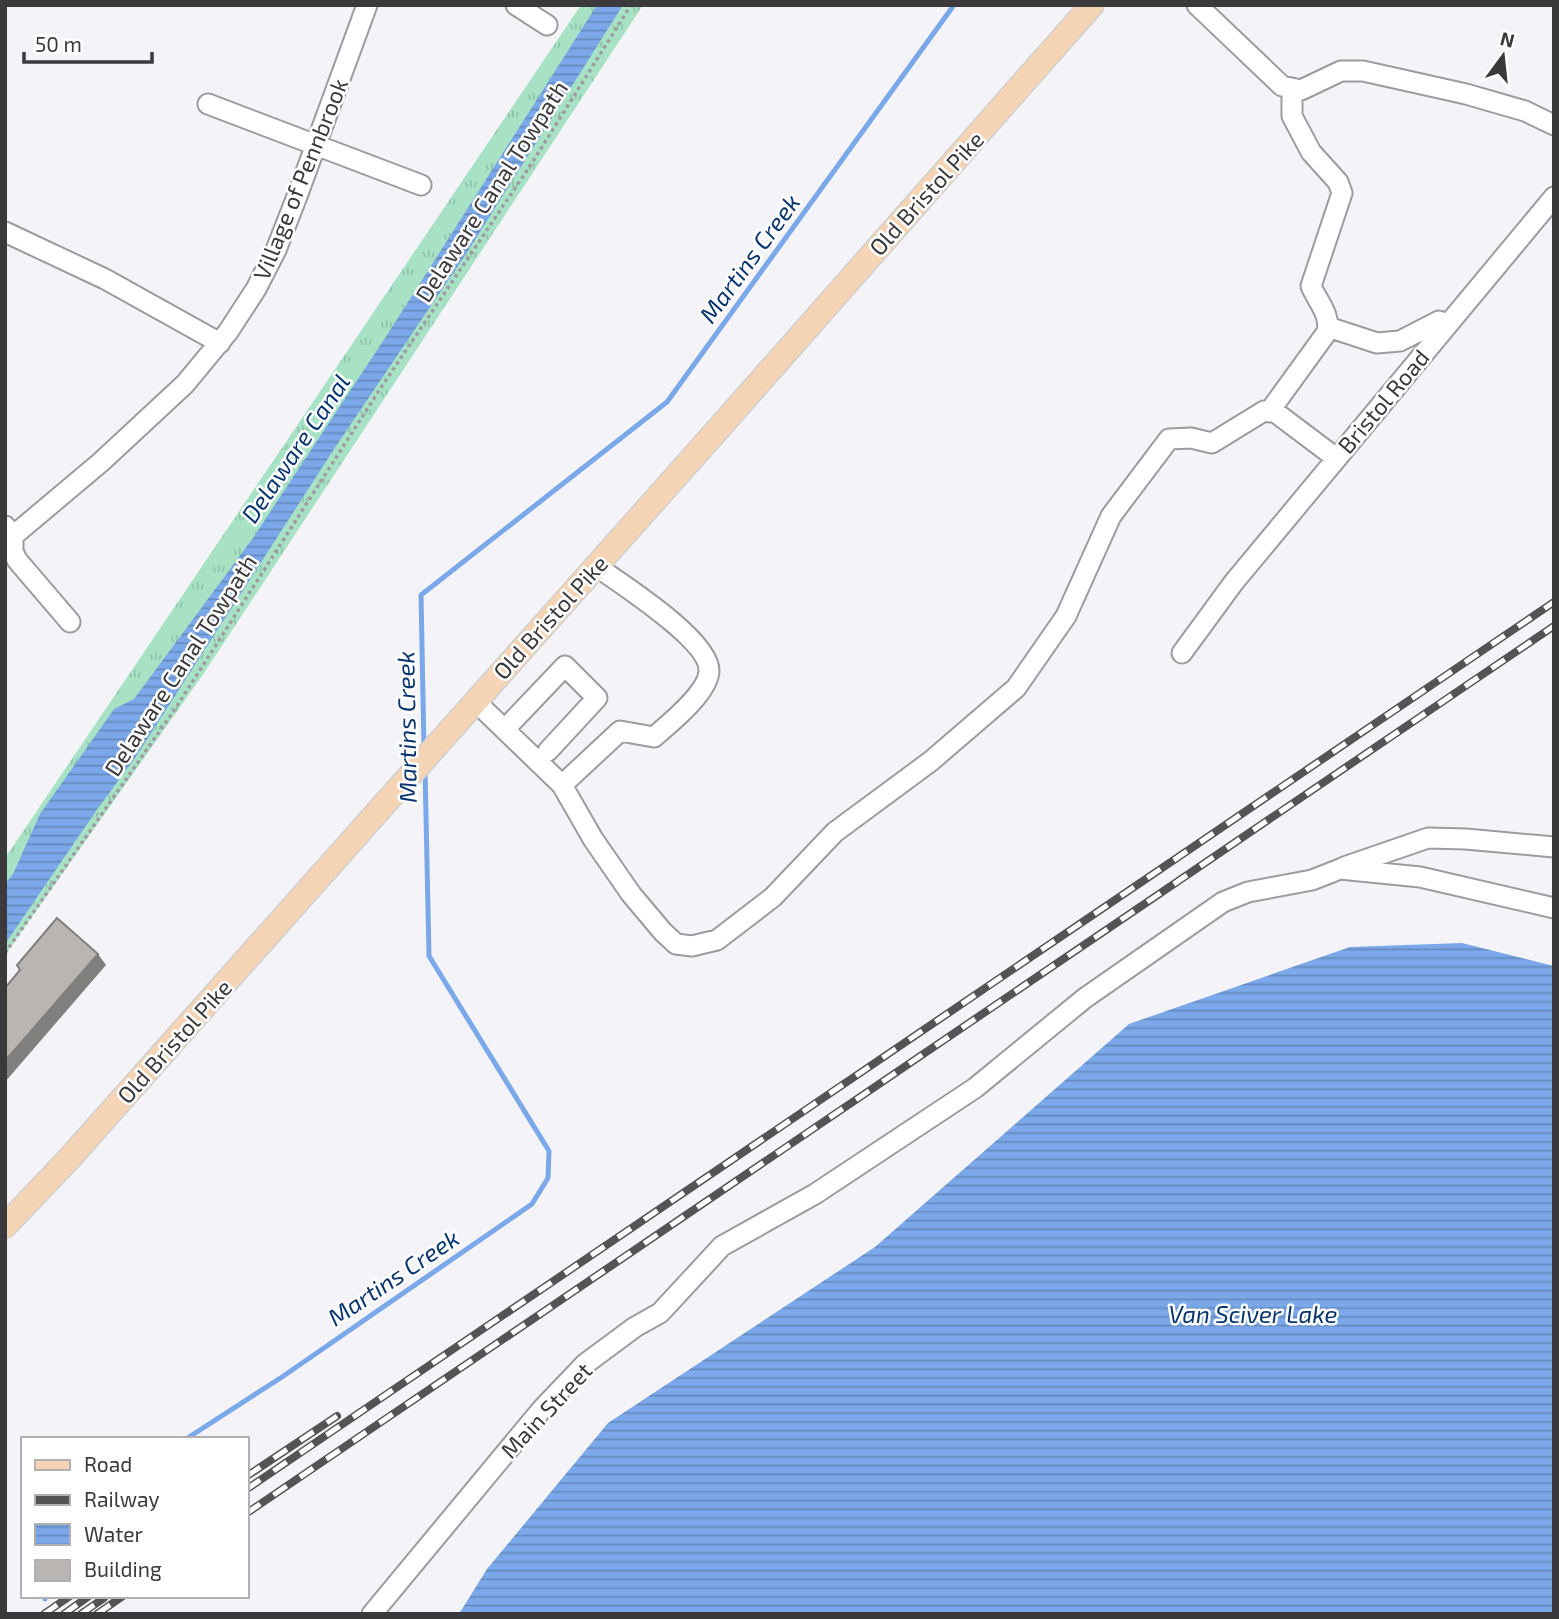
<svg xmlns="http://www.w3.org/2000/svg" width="1559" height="1619" font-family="'Exo 2',sans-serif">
  <defs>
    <pattern id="grass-tufts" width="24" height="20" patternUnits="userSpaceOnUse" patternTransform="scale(1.75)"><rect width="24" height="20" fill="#a8e2c5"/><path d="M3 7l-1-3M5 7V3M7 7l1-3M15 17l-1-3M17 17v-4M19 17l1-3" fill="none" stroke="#91c3aa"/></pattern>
    <pattern id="water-rules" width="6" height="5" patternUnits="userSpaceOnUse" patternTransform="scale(1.75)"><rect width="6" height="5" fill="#7aa8e9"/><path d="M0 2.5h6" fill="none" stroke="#658abe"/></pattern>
  </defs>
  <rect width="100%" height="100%" fill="#f4f4f8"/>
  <path fill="url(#grass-tufts)" d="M581,5H643L204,673L5,955V858Z"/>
  <path fill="url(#water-rules)" d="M597,5H623L466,254L336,446L135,758L96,811L5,944V884L13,874L40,814L114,709L134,699L253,538L389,332Z
    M1462,943L1554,966V1614H459L487,1569L608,1423L875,1247L1129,1024L1350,947Z"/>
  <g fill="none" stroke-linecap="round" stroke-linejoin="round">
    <path stroke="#7aa8e9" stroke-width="5" d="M424,748L421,595L667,402L954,5
      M186,1439L282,1377L532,1204L548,1178L549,1151L429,956L425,769
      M45,1599V1596"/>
    <defs>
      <path id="minor" d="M516,5L547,25
        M1197,5L1282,86L1301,90L1341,71H1363L1466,94L1525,111L1554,125
        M208,104L421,185
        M5,232L105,279L220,343
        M1328,327L1377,343L1400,341L1439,321L1448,324
        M1269,412L1327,332C1331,314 1317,301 1311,286L1342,193L1338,182L1311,152L1292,116V88
        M5,526L13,536L101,462L185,384L228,332L256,289L276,250L296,199L367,5
        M13,536V551L17,560L70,622
        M1182,653L1234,582L1554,197
        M475,701L562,785L620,731L654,737C670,723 708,693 709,671C710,640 621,584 596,566
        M505,729L565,666L597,698L548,751
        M562,785L593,839L631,894L663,932L676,944L692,946L717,940L773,897L835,832L931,761L1016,688L1066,616L1111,516L1169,439L1191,438L1212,443L1264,411L1275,412L1336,458
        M1344,867L1428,838L1466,839L1554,847
        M372,1614L542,1409L585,1364L635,1327L660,1313L722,1246L815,1194L975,1088L1085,998L1223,902L1248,892L1312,880L1340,869L1420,877L1554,908"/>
      <path id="major" d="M5,1226L67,1161L720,427L1092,5"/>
    </defs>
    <use href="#minor" stroke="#9c9c9f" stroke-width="23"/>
    <use href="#major" stroke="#d0d0d0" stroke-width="26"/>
    <path stroke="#9d9da0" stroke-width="3.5" stroke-dasharray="3.5 3.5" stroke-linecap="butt" d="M5,953L175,709L380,389L530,166L631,5"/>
    <use href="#minor" stroke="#fff" stroke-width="19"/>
    <use href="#major" stroke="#f4d4b4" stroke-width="23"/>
    <defs>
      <path id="rail" d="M247,1476L337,1416
        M247,1489L1554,602
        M247,1513L1554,626
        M44,1614L70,1596
        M64,1614L89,1596
        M81,1614L104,1598
        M97,1614L123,1596"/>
    </defs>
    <use href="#rail" stroke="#545456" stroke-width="8"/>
    <use href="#rail" stroke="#fff" stroke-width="5" stroke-dasharray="16" stroke-linecap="butt"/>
  </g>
  <path fill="#817f7d" d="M98,954L106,965L5,1082V1061Z"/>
  <path fill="#b8b5b2" stroke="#817f7d" stroke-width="2" d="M57,918L98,954L5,1061V988L20,970L17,965Z"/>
  <g text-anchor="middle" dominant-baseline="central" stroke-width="5" stroke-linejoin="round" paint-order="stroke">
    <g font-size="23" fill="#3a3a3c" stroke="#fff">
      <text transform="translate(300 179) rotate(-68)">Village of Pennbrook</text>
      <text transform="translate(491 191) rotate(-57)">Delaware Canal Towpath</text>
      <text transform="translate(926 193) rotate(-48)">Old Bristol Pike</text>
      <text transform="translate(1383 401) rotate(-50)">Bristol Road</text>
      <text transform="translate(550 617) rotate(-48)">Old Bristol Pike</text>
      <text transform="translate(180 665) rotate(-57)">Delaware Canal Towpath</text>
      <text transform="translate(174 1041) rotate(-48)">Old Bristol Pike</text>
      <text transform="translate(546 1410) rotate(-47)">Main Street</text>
    </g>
    <g font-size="24" font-style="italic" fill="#08356f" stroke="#fff">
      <text transform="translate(749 258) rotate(-54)">Martins Creek</text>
      <text transform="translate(295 448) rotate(-56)">Delaware Canal</text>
      <text transform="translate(406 727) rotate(-91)">Martins Creek</text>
      <text transform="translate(393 1277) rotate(-34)">Martins Creek</text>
      <text x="1253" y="1313">Van Sciver Lake</text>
    </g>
  </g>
  <rect width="1559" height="1619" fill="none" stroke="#3a3a3c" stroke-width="14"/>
  <rect x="21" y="1437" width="228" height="161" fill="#ffffff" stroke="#b0b0b1" stroke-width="2"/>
  <rect x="35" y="1460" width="35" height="10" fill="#f4d4b4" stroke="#b0b0b1" stroke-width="2"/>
  <text x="84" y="1472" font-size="21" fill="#3a3a3c">Road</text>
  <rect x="35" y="1495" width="35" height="10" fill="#545456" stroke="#b0b0b1" stroke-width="2"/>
  <text x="84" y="1507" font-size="21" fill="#3a3a3c">Railway</text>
  <rect x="35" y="1524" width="35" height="21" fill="url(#water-rules)" stroke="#b0b0b1" stroke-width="2"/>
  <text x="84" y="1542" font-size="21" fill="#3a3a3c">Water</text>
  <rect x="35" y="1560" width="35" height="21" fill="#b8b5b2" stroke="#b0b0b1" stroke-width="2"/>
  <text x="84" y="1577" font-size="21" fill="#3a3a3c">Building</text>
  <g transform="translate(1503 56) rotate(15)" stroke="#ffffff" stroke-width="5" paint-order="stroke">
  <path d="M0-5L12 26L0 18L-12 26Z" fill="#3a3a3c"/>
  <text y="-10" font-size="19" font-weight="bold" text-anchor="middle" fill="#3a3a3c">N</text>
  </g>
  <path d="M24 52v10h128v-10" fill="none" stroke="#3a3a3c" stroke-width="3.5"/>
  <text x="35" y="52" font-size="21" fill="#3a3a3c" stroke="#ffffff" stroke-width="5" paint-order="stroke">50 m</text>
</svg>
